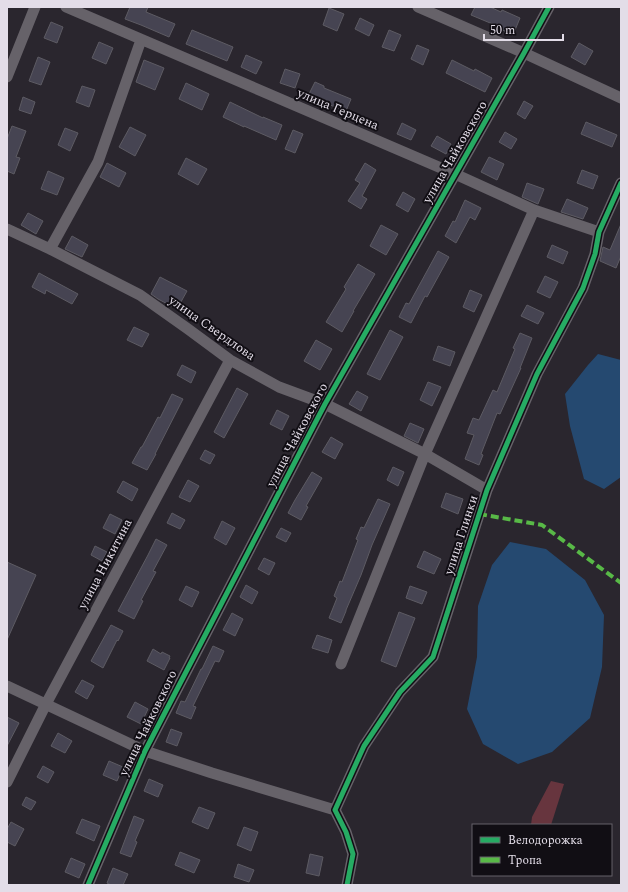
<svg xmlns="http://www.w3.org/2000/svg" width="628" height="892" font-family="Spectral,serif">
  <rect width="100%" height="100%" fill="#2a262e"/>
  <path fill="#67353e" d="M551,781L564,784L551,825H531L532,817Z"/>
  <path fill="#254970" d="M598,354L621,360V477L604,489L584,479L570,426L565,394L588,365Z
    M510,542L546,549L585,580L604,615L602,667L590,718L552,752L518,764L483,744L467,709L477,657L478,606L492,565Z"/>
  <path fill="#464452" stroke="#5d5b63" d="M130,7H148L146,12L175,24L169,37L141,25L125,19Z
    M475,7H490L501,12L502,10L520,18L513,35L494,26L495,25L471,15Z
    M329,8L344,14L337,31L323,25Z
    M360,18L374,25L369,36L355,29Z
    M51,22L63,27L57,43L44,38Z
    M192,30L233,47L227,61L186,44Z
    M389,30L401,35L394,51L382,47Z
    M99,42L113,48L106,64L92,58Z
    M579,43L593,51L585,65L571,57Z
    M417,45L429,50L423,65L411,59Z
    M246,55L262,62L256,74L241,67Z
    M38,57L50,62L41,85L29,81Z
    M144,60L164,68L155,90L136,82Z
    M452,60L474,71L475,69L492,78L485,92L446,73Z
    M285,69L300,74L295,88L280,83Z
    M315,82L324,86V88L351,99L346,111L330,105V103L309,94Z
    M186,83L209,94L202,110L179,99Z
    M82,86L95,90L89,107L76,102Z
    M23,97L35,102L31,114L19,110Z
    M524,101L533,106L525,119L517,114Z
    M230,102L263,118V117L282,125L276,140L244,126V127L223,117Z
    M586,122L617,135L612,147L581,134Z
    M402,123L416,130L411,140L397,134Z
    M12,126L26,131L16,157L20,158L14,174L7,171V139Z
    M130,127L146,135L135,156L119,147Z
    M65,128L78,133L70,151L58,145Z
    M293,130L303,134L295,153L285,149Z
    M505,132L517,139L511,149L499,142Z
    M437,136L451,144L446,154L431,146Z
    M489,157L504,164L497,180L481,172Z
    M186,158L207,169L198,185L178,174Z
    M107,163L126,173L119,187L100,177Z
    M365,163L376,170L362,196L367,199L361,209L348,201L360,183L355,180Z
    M582,170L598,176L593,189L577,183Z
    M48,171L64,178L57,195L41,189Z
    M527,183L544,189L538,204L522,197Z
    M403,192L415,199L408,212L396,205Z
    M567,199L588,208L583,219L561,212Z
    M465,200L481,208L475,220L470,217L456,243L445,236L453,221L455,222Z
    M28,213L43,221L36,234L21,225Z
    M621,224V256L616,268L600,261L603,247L610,250Z
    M381,225L398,234L386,255L370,246Z
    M72,236L88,245L82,257L65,249Z
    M552,245L568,252L563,264L547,257Z
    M438,251L449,257L427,297L425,296L411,323L399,317L406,303L409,304Z
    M358,264L375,274L353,311H354L342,332L326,322L346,289L344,287Z
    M39,273L78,294L72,304L46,290L45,294L32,287Z
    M545,276L558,282L550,298L537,292Z
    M160,277L187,291L177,309L158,299L151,294Z
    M470,290L482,295L474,312L463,307Z
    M527,305L544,313L538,324L521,316Z
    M134,327L149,334L142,347L127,340Z
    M390,330L403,337L380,380L367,374Z
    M520,333L532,338L520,368H521L500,414L497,413L481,454L483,455L479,465L465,459L474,435L467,433L473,418L479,420L493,390L497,392L515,349L513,348Z
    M316,340L332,349L320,370L304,361Z
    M438,346L455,352L450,366L433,360Z
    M182,365L196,372L191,383L177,375Z
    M428,382L441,387L432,406L420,400Z
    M237,388L248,394L224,438L214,432Z
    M357,391L368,397L361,411L349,404Z
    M172,394L183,399L155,454H156L147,470L132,463L141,447H142L158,417L160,418Z
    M277,410L289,416L282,430L270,424Z
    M410,423L424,429L418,443L404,436Z
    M331,437L343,444L335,459L322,452Z
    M205,450L215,455L210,464L200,459Z
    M393,467L404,472L398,486L387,480Z
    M312,472L322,478L306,506L308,507L301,520L288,513L295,500Z
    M188,480L199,486L190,502L179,497Z
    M123,481L138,489L132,501L117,492Z
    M446,493L463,499L458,514L441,507Z
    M378,499L390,504L372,545L361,575L346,610V611L341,623L329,618L337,598L334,596L340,581L342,582L358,540L356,539L361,527L364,528Z
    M172,513L185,520L180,529L167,523Z
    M110,514L122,520L115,534L103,528Z
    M222,521L235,528L226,545L214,538Z
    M281,528L291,533L286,542L276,537Z
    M156,539L167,545L153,571L156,572L141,600L143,601L134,619L118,611L148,555Z
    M95,546L107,552L102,561L91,555Z
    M424,551L441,559L434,574L417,567Z
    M264,558L275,563L269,575L258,569Z
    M7,562L36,575L7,640Z
    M246,585L258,592L252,604L240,597Z
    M186,586L199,592L192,607L179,600Z
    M410,586L427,592L422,604L406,598Z
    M399,612L415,618L396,667L381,661Z
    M232,613L243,619L235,636L223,630Z
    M111,625L123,631L118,641L117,640L103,668L91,661Z
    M317,635L332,640L328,653L312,648Z
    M213,646L224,651L219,662L215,661L193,706L196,707L191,719L176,713L181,701L185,702L201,669H202Z
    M153,649L161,654L162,652L170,656L169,658H170L164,670L147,661Z
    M82,680L94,686L87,699L75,692Z
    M135,702L148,709L141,724L127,717Z
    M7,717L19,723L7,746Z
    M171,729L182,733L177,746L166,742Z
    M58,733L72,741L65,753L51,746Z
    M109,761L123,767L117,781L103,775Z
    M43,766L54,772L48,783L37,777Z
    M149,779L163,785L158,797L144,791Z
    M26,797L36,802L31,810L22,805Z
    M199,807L215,813L208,829L192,822Z
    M134,816L144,820L135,841L137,842L131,857L120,853Z
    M82,819L100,826L94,841L76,833Z
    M11,822L24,829L15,846L7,842V829Z
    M244,827L258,832L251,851L237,845Z
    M180,852L200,860L194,873L175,865Z
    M310,854L323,857L319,876L306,873Z
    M71,858L85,864L79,878L65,872Z
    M238,864L254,870L249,882L234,877Z
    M113,868L128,874L123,885H111L107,883Z"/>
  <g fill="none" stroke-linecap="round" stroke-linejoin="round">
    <path stroke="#666269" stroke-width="11" d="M66,7L455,174L534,210L599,232
      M418,7L524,53L621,98
      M7,77L35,7
      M7,229L50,249L140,295L188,329L230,360L279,387L325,404L425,454L487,490
      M50,249L98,162L141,40
      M341,664L425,454L534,210
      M7,686L145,751L212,773L335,810
      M7,782L46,704L230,360
      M88,885L145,751L325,404L524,53L549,7
      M347,885L353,854L346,832L335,810L364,746L400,692L433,657L487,490L537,374L583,288L595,254L599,232L621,183"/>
    <path stroke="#58b947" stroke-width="4" stroke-dasharray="8 4" stroke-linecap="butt" d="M479,514L542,525L621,583"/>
    <defs>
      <path id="cycleway" d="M88,885L145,751L325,404L524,53L549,7
        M347,885L353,854L346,832L335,810L364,746L400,692L433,657L487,490L537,374L583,288L595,254L599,232L621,183"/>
    </defs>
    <use href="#cycleway" stroke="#110e14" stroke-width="8"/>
    <use href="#cycleway" stroke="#26ab63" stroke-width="5"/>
  </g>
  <g text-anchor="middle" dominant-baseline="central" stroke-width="4" stroke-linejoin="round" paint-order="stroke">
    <g font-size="13" fill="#e3dde8" stroke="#110e14">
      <text transform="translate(338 109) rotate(23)">улица Герцена</text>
      <text transform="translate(455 152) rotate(-60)">улица Чайковского</text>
      <text transform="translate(212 328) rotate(35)">улица Свердлова</text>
      <text transform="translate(297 435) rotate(-62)">улица Чайковского</text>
      <text transform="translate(461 535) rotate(-72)">улица Глинки</text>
      <text transform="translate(105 564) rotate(-62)">улица Никитина</text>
      <text transform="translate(148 723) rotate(-64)">улица Чайковского</text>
    </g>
  </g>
  <rect width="628" height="892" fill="none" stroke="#e3dde8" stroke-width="16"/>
  <rect x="472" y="824" width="140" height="52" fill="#110e14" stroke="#656169"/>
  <rect x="480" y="837" width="20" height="6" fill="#26ab63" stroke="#656169"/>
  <text x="508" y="844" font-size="12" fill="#e3dde8">Велодорожка</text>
  <rect x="480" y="857" width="20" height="6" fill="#58b947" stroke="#656169"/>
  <text x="508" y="864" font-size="12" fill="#e3dde8">Тропа</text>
  <path d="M484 34v6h79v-6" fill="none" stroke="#e3dde8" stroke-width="2"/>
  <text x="490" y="34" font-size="12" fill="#e3dde8" stroke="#110e14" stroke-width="3" paint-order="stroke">50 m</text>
</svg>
